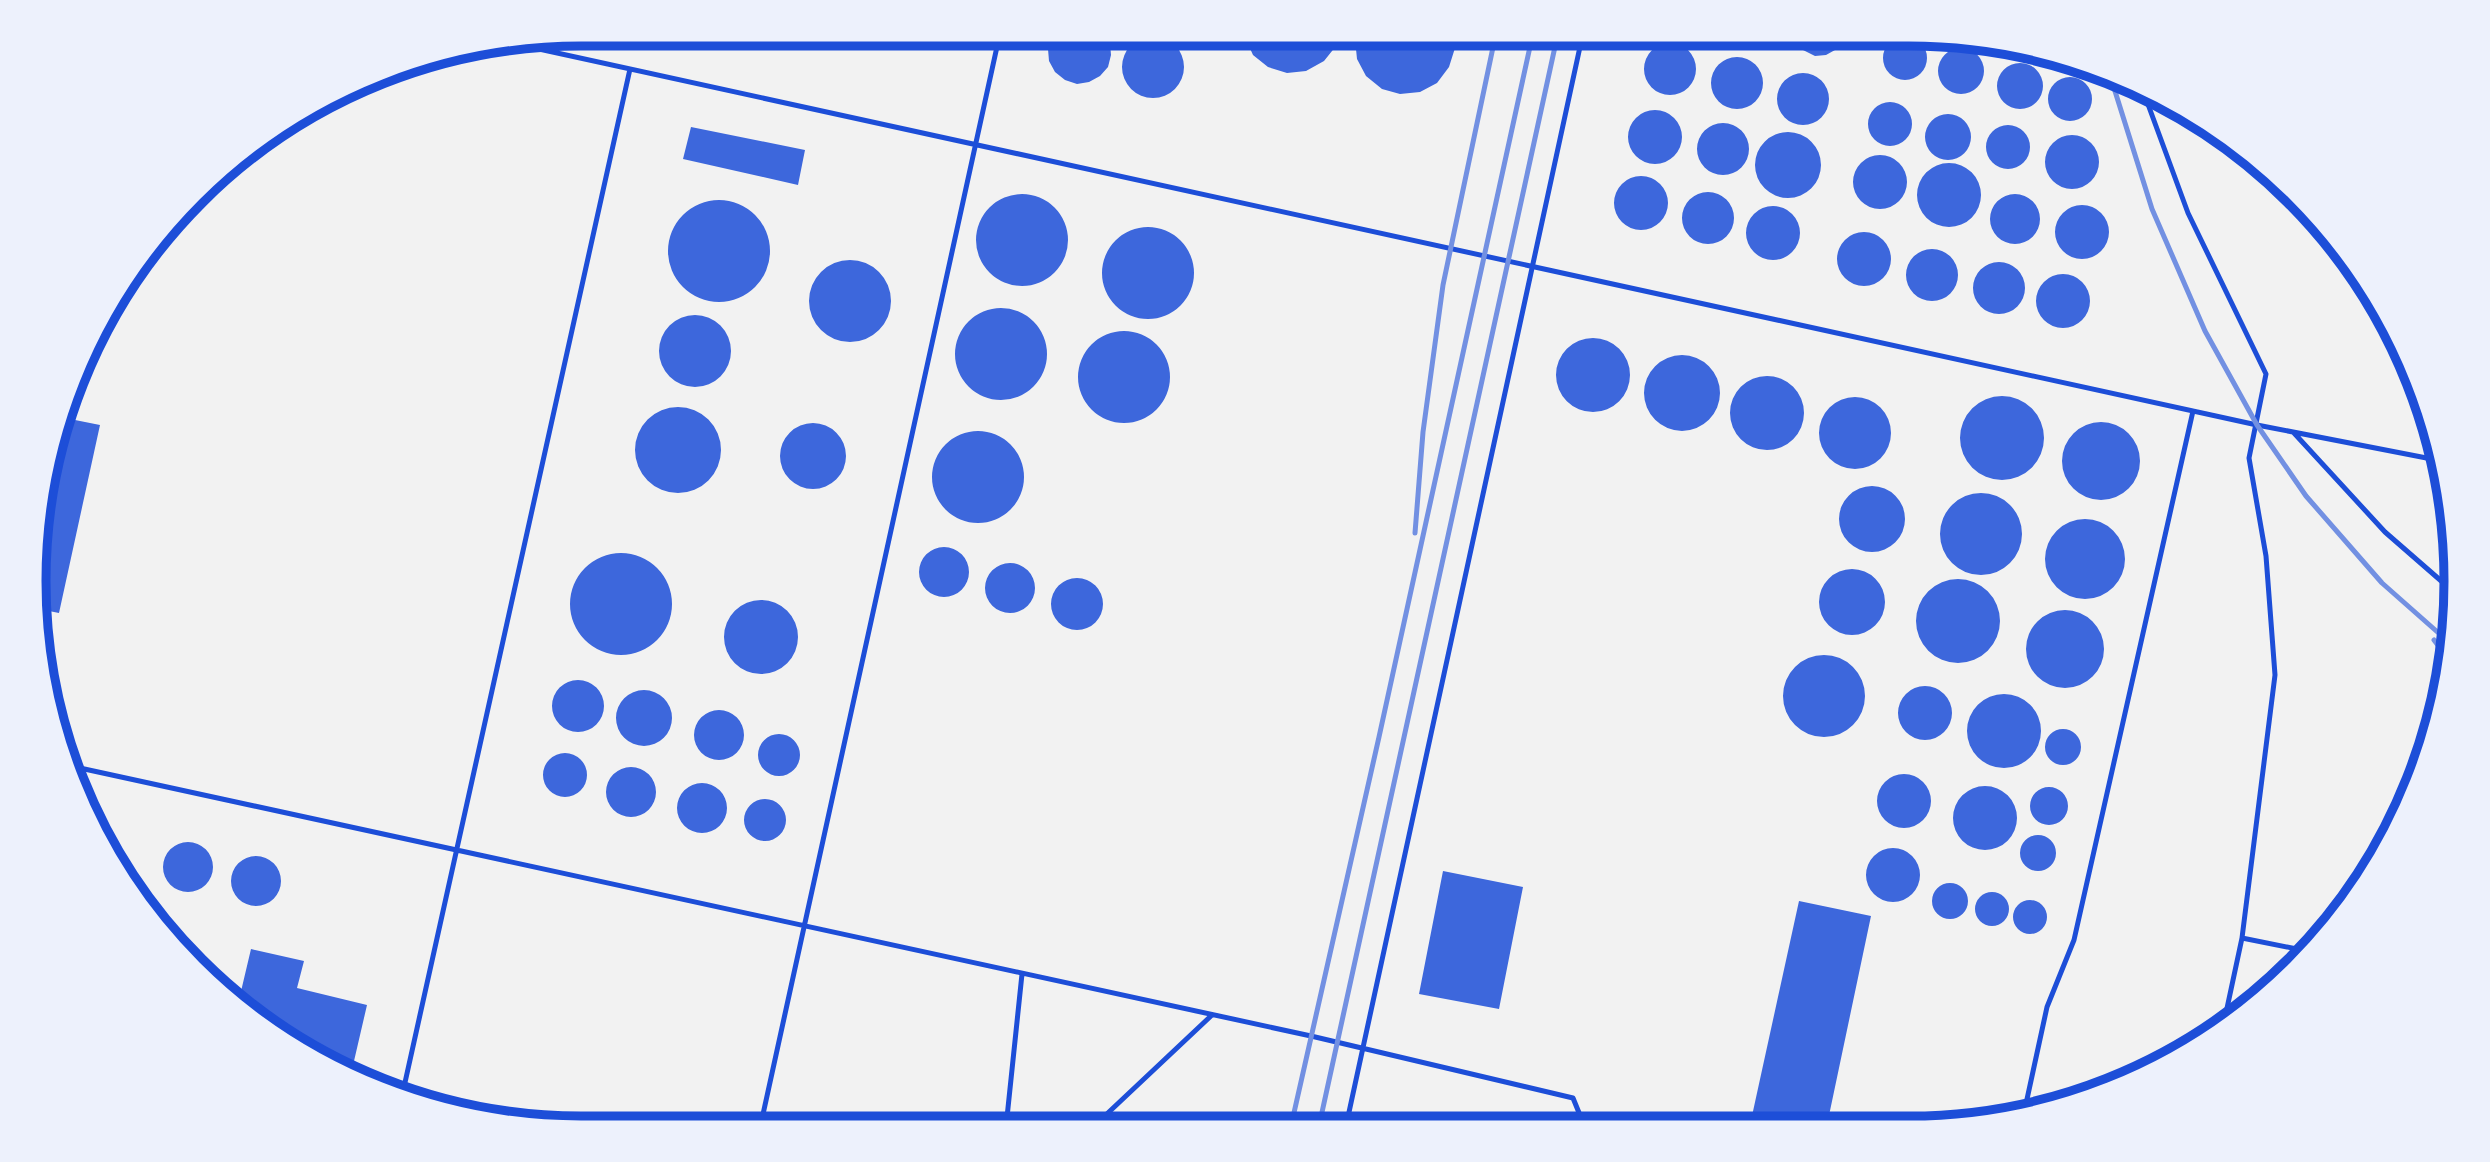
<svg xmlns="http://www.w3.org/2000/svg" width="2490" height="1162" font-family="Barlow,sans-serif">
  <rect width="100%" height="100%" fill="#f2f2f2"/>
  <path fill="#3d67dc" d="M1055,33H1105L1110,43L1111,55L1108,67L1100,76L1089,82L1077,84L1065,80L1055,72L1049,61L1048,49Z
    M1243,33H1340L1336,46L1324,61L1306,71L1287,73L1268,67L1253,55Z
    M1357,33H1453L1455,48L1449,67L1437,83L1420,92L1400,94L1382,89L1366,76L1357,59L1355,39Z
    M1727,33H1776L1761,45L1752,47L1742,46Z
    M1792,33H1844L1841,42L1835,50L1826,55L1815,56L1797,47Z
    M1122 67a31 31 0 1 1 62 0a31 31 0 1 1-62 0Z
    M1883 58a22 22 0 1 1 44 0a22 22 0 1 1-44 0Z
    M1644 69a26 26 0 1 1 52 0a26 26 0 1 1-52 0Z
    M1938 71a23 23 0 1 1 46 0a23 23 0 1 1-46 0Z
    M1711 83a26 26 0 1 1 52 0a26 26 0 1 1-52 0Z
    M1997 86a23 23 0 1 1 46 0a23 23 0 1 1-46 0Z
    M1777 99a26 26 0 1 1 52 0a26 26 0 1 1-52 0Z
    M2048 99a22 22 0 1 1 44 0a22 22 0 1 1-44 0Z
    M1868 124a22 22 0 1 1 44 0a22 22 0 1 1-44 0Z
    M1628 137a27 27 0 1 1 54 0a27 27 0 1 1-54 0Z
    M1925 137a23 23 0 1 1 46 0a23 23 0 1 1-46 0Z
    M1697 149a26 26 0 1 1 52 0a26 26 0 1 1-52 0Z
    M1986 147a22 22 0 1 1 44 0a22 22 0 1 1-44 0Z
    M691,127L805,150L798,185L683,159Z
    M1755 165a33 33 0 1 1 66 0a33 33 0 1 1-66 0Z
    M2045 162a27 27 0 1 1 54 0a27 27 0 1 1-54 0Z
    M1853 182a27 27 0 1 1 54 0a27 27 0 1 1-54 0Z
    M1917 195a32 32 0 1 1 64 0a32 32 0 1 1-64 0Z
    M1614 203a27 27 0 1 1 54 0a27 27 0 1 1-54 0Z
    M1682 218a26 26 0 1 1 52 0a26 26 0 1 1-52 0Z
    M976 240a46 46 0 1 1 92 0a46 46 0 1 1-92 0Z
    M1990 219a25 25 0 1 1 50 0a25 25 0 1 1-50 0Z
    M668 251a51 51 0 1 1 102 0a51 51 0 1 1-102 0Z
    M2055 232a27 27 0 1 1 54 0a27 27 0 1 1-54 0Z
    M1746 233a27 27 0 1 1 54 0a27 27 0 1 1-54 0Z
    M1102 273a46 46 0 1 1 92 0a46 46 0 1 1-92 0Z
    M1837 259a27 27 0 1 1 54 0a27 27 0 1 1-54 0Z
    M1906 275a26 26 0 1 1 52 0a26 26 0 1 1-52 0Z
    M809 301a41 41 0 1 1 82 0a41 41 0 1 1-82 0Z
    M1973 288a26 26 0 1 1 52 0a26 26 0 1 1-52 0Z
    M2036 301a27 27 0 1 1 54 0a27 27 0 1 1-54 0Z
    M955 354a46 46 0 1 1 92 0a46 46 0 1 1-92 0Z
    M659 351a36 36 0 1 1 72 0a36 36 0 1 1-72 0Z
    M1078 377a46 46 0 1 1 92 0a46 46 0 1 1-92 0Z
    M1556 375a37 37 0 1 1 74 0a37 37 0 1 1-74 0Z
    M1644 393a38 38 0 1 1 76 0a38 38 0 1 1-76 0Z
    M1730 413a37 37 0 1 1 74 0a37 37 0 1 1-74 0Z
    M1960 438a42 42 0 1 1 84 0a42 42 0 1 1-84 0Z
    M1819 433a36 36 0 1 1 72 0a36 36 0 1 1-72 0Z
    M635 450a43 43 0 1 1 86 0a43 43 0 1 1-86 0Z
    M65,418L100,425L59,613L39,609L44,475Z
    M2062 461a39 39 0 1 1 78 0a39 39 0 1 1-78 0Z
    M780 456a33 33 0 1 1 66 0a33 33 0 1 1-66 0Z
    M932 477a46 46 0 1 1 92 0a46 46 0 1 1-92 0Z
    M1839 519a33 33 0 1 1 66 0a33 33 0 1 1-66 0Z
    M1940 534a41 41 0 1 1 82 0a41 41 0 1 1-82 0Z
    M2045 559a40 40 0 1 1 80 0a40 40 0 1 1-80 0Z
    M919 572a25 25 0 1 1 50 0a25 25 0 1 1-50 0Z
    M570 604a51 51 0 1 1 102 0a51 51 0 1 1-102 0Z
    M985 588a25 25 0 1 1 50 0a25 25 0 1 1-50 0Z
    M1819 602a33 33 0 1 1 66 0a33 33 0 1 1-66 0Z
    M1051 604a26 26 0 1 1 52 0a26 26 0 1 1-52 0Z
    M1916 621a42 42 0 1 1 84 0a42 42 0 1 1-84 0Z
    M724 637a37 37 0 1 1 74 0a37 37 0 1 1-74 0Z
    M2026 649a39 39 0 1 1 78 0a39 39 0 1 1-78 0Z
    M1783 696a41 41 0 1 1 82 0a41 41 0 1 1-82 0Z
    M552 706a26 26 0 1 1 52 0a26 26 0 1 1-52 0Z
    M1898 713a27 27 0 1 1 54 0a27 27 0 1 1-54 0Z
    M616 718a28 28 0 1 1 56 0a28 28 0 1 1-56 0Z
    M1967 731a37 37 0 1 1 74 0a37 37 0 1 1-74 0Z
    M694 735a25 25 0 1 1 50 0a25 25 0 1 1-50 0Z
    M2045 747a18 18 0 1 1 36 0a18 18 0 1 1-36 0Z
    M758 755a21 21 0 1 1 42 0a21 21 0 1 1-42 0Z
    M543 775a22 22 0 1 1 44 0a22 22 0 1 1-44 0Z
    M606 792a25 25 0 1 1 50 0a25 25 0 1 1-50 0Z
    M1877 801a27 27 0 1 1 54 0a27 27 0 1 1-54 0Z
    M677 808a25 25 0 1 1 50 0a25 25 0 1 1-50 0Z
    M1953 818a32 32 0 1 1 64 0a32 32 0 1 1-64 0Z
    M2030 806a19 19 0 1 1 38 0a19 19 0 1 1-38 0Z
    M744 820a21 21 0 1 1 42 0a21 21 0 1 1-42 0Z
    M2020 853a18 18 0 1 1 36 0a18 18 0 1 1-36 0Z
    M163 867a25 25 0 1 1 50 0a25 25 0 1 1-50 0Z
    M1866 875a27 27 0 1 1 54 0a27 27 0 1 1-54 0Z
    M231 881a25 25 0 1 1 50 0a25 25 0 1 1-50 0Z
    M1443,871L1523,887L1499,1009L1419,994Z
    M1932 901a18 18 0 1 1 36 0a18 18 0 1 1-36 0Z
    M1975 909a17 17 0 1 1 34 0a17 17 0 1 1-34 0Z
    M2013 917a17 17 0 1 1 34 0a17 17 0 1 1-34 0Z
    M1799,901L1871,916L1827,1125H1750Z
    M251,949L304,961L297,988L367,1005L351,1074L238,1004Z"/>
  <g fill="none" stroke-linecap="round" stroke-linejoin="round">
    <path stroke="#1d4ed8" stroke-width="5" d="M516,44L2257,425L2442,461
      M2142,88L2188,213L2266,374L2249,458L2266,556L2275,675L2242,938L2223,1027
      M2294,433L2385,532L2455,593
      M66,765L1311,1036L1573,1098L1584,1125
      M2242,938L2307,951
      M402,1096L630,69
      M2024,1113L2047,1007L2074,940L2193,411
      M1346,1126L1583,33
      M1006,1127L1022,974
      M1093,1127L1212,1015
      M760,1128L1000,33"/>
    <path stroke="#7290e2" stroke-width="5" d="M2109,72L2152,209L2205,331L2257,425L2306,496L2382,583L2451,644
      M1415,533L1423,432L1443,285L1496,33
      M2434,640L2449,660
      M1291,1126L1379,737L1533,33
      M1319,1126L1558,33"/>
  </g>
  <path d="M0 0H2490V1162H0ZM581 46H1909A535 535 0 0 1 2444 581V581A535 535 0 0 1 1909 1116H581A535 535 0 0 1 46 581V581A535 535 0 0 1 581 46Z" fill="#edf1fc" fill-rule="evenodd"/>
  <path fill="none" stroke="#1d4ed8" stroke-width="9" d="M581 46H1909A535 535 0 0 1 2444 581V581A535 535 0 0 1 1909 1116H581A535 535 0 0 1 46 581V581A535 535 0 0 1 581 46Z"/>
</svg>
